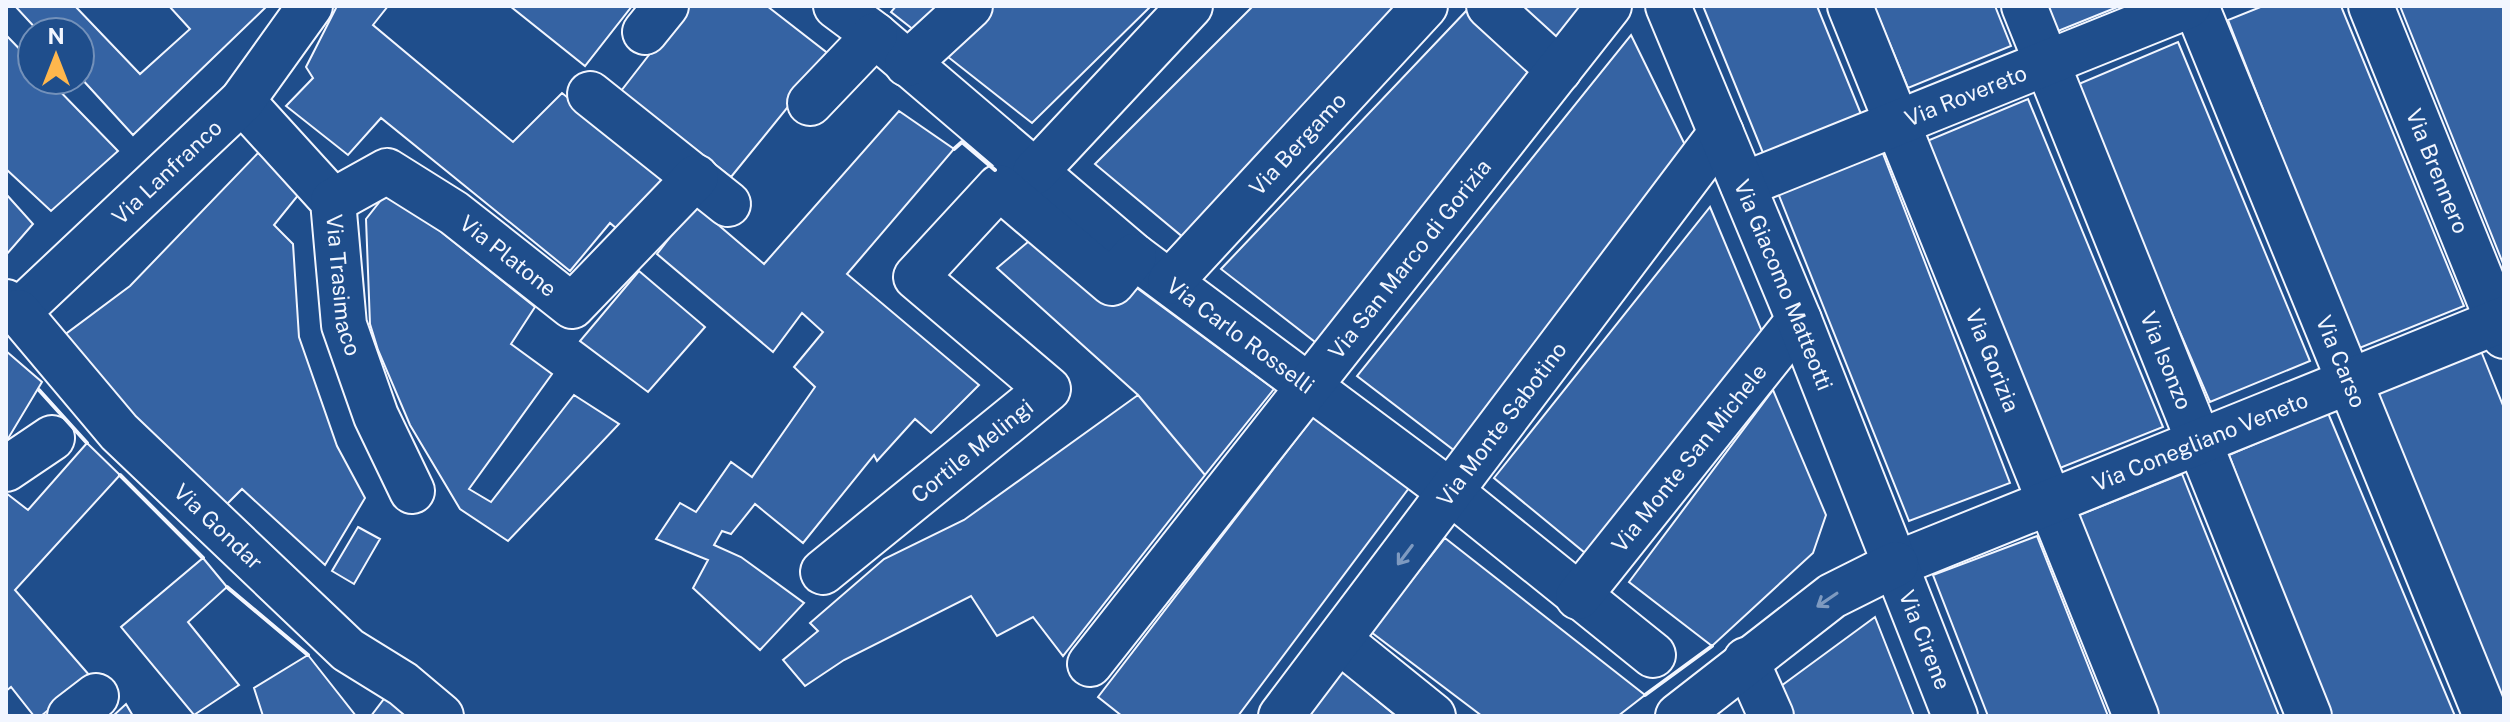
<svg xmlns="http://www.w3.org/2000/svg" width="2510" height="722" font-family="'Public Sans',sans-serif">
  <rect width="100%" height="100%" fill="#1f4e8c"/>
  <path fill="#3563a3" stroke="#f2f6ff" stroke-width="2" d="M15,6H75L140,74L190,29L169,6H267L133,135L80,77V32H39Z
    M337,6H388L373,25L513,142L562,93L671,181L624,235L610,223L570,271L381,118L348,155L286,106L313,78L306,67Z
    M510,6H632L585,66Z
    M687,6H767L830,55L731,177L621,91Z
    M896,6H957L924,38L891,12Z
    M992,6H1151L1032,123L943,53Z
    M1253,6H1396L1184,238L1095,164Z
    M1511,6H1586L1554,48Z
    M1703,6H1817L1861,114L1763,153Z
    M1874,6H1995L2011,46L1908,88Z
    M2047,6H2120L2058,31Z
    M2263,6H2341L2464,306L2357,349L2228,20Z
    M2400,6H2504V266Z
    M1468,9L1532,67L1319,345L1221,269Z
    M6,35L32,62V80H49L118,151L51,211L6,169Z
    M1631,35L1686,147L1455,451L1357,376Z
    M2178,42L2310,361L2210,402L2074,86Z
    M2028,99L2163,427L2060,468L1927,141Z
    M899,111L954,149L847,274L979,385L931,433L915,419L877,461L874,455L803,543L755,504L731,534L722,531L714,545L741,557L804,603L760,650L693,588L708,560L656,539L680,503L696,512L731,462L752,477L815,387L794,367L823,332L802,313L773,352L657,254L695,205L764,264Z
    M1882,151L2010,483L1909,521L1778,193Z
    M258,153L304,188L274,225L293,244L299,337L337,446L365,498L325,565L242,489L219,512L59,339L130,286Z
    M389,190L535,307L511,344L552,374L469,489L491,502L574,395L619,424L508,541L460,509L410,425L378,350L370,324L366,219Z
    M6,194L33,224L6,255Z
    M1710,207L1766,341L1590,557L1494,478Z
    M1041,231L1126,280L1274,389L1205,475L1138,395L997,268Z
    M639,271L705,327L648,392L580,341Z
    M6,351L42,382L6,442Z
    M2481,351L2504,408V706L2378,393Z
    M1773,390L1826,515L1813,553L1712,646L1629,582Z
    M1138,395L1205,475L1063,656L1033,617L997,636L971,596L844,660L805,686L783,660L818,631L810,623L884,559L964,520Z
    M2328,413L2455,716H2329L2229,455Z
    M1315,415L1409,488L1238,716H1122L1098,697Z
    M87,443L120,475L15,590L90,676L41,716H34L11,687L6,691V493L28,510Z
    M2182,474L2279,716H2159L2077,516Z
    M358,527L380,539L354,584L332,571Z
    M2037,536L2108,716H1988L1933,575Z
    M1445,538L1645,695L1618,716H1482L1371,632Z
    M203,558L227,587L188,622L239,685L194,715L121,627Z
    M1875,617L1914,716H1794L1781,686Z
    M308,655L356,716H263L254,688Z
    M1342,671L1396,716H1308Z
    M390,691L419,716H371Z
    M126,704L133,716H113Z"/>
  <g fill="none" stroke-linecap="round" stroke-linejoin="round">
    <defs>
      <g id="minor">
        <path id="s1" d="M836,6L875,35L1134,256L1452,493L1653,655"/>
        <path d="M1489,6L1559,70"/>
        <path id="s2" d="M1850,6L2136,716"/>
        <path id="s3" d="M2024,6L2309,716"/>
        <path id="s4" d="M2196,6L2486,716"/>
        <path id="s5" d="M2371,6L2504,336"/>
        <path d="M645,32L666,6"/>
        <path d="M907,64L970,6"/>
        <path d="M590,94L728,204"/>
        <path id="s6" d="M242,101L333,201L344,325L376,416L412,491"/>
        <path d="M810,103L875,35"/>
        <path d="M1035,172L1190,6"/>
        <path id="s7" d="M1743,185L2188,6"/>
        <path id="s8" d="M333,201L387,171L454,213L572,306L696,177"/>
        <path id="s9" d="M1170,282L1425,6"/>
        <path id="s10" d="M6,302L18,312L242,101L310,6"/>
        <path id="s11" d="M18,312L119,432L348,650L403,684L441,716"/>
        <path d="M6,469L52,438"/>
        <path id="s12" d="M1896,564L2504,319"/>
        <path id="s13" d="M823,572L1048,389L916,277L999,187L1112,283L1134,256"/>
        <path id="s14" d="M1578,597L1799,320"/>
        <path d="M1340,641L1433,716"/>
        <path d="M1746,660L1771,716"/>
        <path id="s15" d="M1090,664L1609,6"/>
        <path d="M70,716L96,696"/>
        <path id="s16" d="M1281,716L1721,133"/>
      </g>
      <g id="major">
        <path id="s17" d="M1668,6L1799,320L1955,716"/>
        <path d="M1678,716L1832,596L1896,564"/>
      </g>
    </defs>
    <use href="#minor" stroke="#f2f6ff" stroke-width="48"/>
    <use href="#major" stroke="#f2f6ff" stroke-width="48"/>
    <use href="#minor" stroke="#1f4e8c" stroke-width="44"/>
    <use href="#major" stroke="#1f4e8c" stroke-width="44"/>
    <path stroke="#f2f6ff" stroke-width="4" d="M954,149L962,142L995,170
      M39,390L87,443
      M120,475L203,558
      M227,587L308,655
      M1645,695L1712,646"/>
  </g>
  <defs><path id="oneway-shaft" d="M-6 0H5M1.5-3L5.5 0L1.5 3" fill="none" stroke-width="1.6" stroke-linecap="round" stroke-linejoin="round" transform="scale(2)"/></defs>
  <g stroke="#7e9ac0">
    <use href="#oneway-shaft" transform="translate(1405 555) rotate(127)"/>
    <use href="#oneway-shaft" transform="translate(1827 600) rotate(146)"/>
  </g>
  <g text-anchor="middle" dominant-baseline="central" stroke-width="6" stroke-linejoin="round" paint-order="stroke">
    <g font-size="22" fill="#f2f6ff" stroke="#1f4e8c">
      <text stroke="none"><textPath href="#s7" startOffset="240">Via Rovereto</textPath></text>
      <text stroke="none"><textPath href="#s9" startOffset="188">Via Bergamo</textPath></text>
      <text stroke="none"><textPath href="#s10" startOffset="220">Via Lanfranco</textPath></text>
      <text stroke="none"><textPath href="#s5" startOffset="178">Via Brennero</textPath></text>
      <text stroke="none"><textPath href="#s8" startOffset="210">Via Platone</textPath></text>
      <text stroke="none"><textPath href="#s15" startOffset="516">Via San Marco di Gorizia</textPath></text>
      <text stroke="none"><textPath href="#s6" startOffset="220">Via Trasimaco</textPath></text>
      <text stroke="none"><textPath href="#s17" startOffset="302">Via Giacomo Matteotti</textPath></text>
      <text stroke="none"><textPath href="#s1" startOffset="522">Via Carlo Rosselli</textPath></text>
      <text stroke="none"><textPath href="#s2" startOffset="382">Via Gorizia</textPath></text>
      <text stroke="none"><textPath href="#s3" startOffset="382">Via Isonzo</textPath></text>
      <text stroke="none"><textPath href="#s4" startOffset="384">Via Carso</textPath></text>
      <text stroke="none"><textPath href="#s16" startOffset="366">Via Monte Sabotino</textPath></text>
      <text stroke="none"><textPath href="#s12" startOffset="328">Via Conegliano Veneto</textPath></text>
      <text stroke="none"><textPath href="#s13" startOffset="192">Cortile Melingi</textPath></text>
      <text stroke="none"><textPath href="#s14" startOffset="178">Via Monte San Michele</textPath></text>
      <text stroke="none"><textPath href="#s11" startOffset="294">Via Gondar</textPath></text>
      <text stroke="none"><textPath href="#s17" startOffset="684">Via Cirene</textPath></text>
    </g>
  </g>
  <rect width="2510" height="722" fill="none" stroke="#f2f6ff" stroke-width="16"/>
  <g transform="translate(56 56)"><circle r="38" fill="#1f4e8c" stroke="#7391ba" stroke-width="2"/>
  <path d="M0-6L14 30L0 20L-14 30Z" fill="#ffb74d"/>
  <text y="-12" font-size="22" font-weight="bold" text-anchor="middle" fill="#f2f6ff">N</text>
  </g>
</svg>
